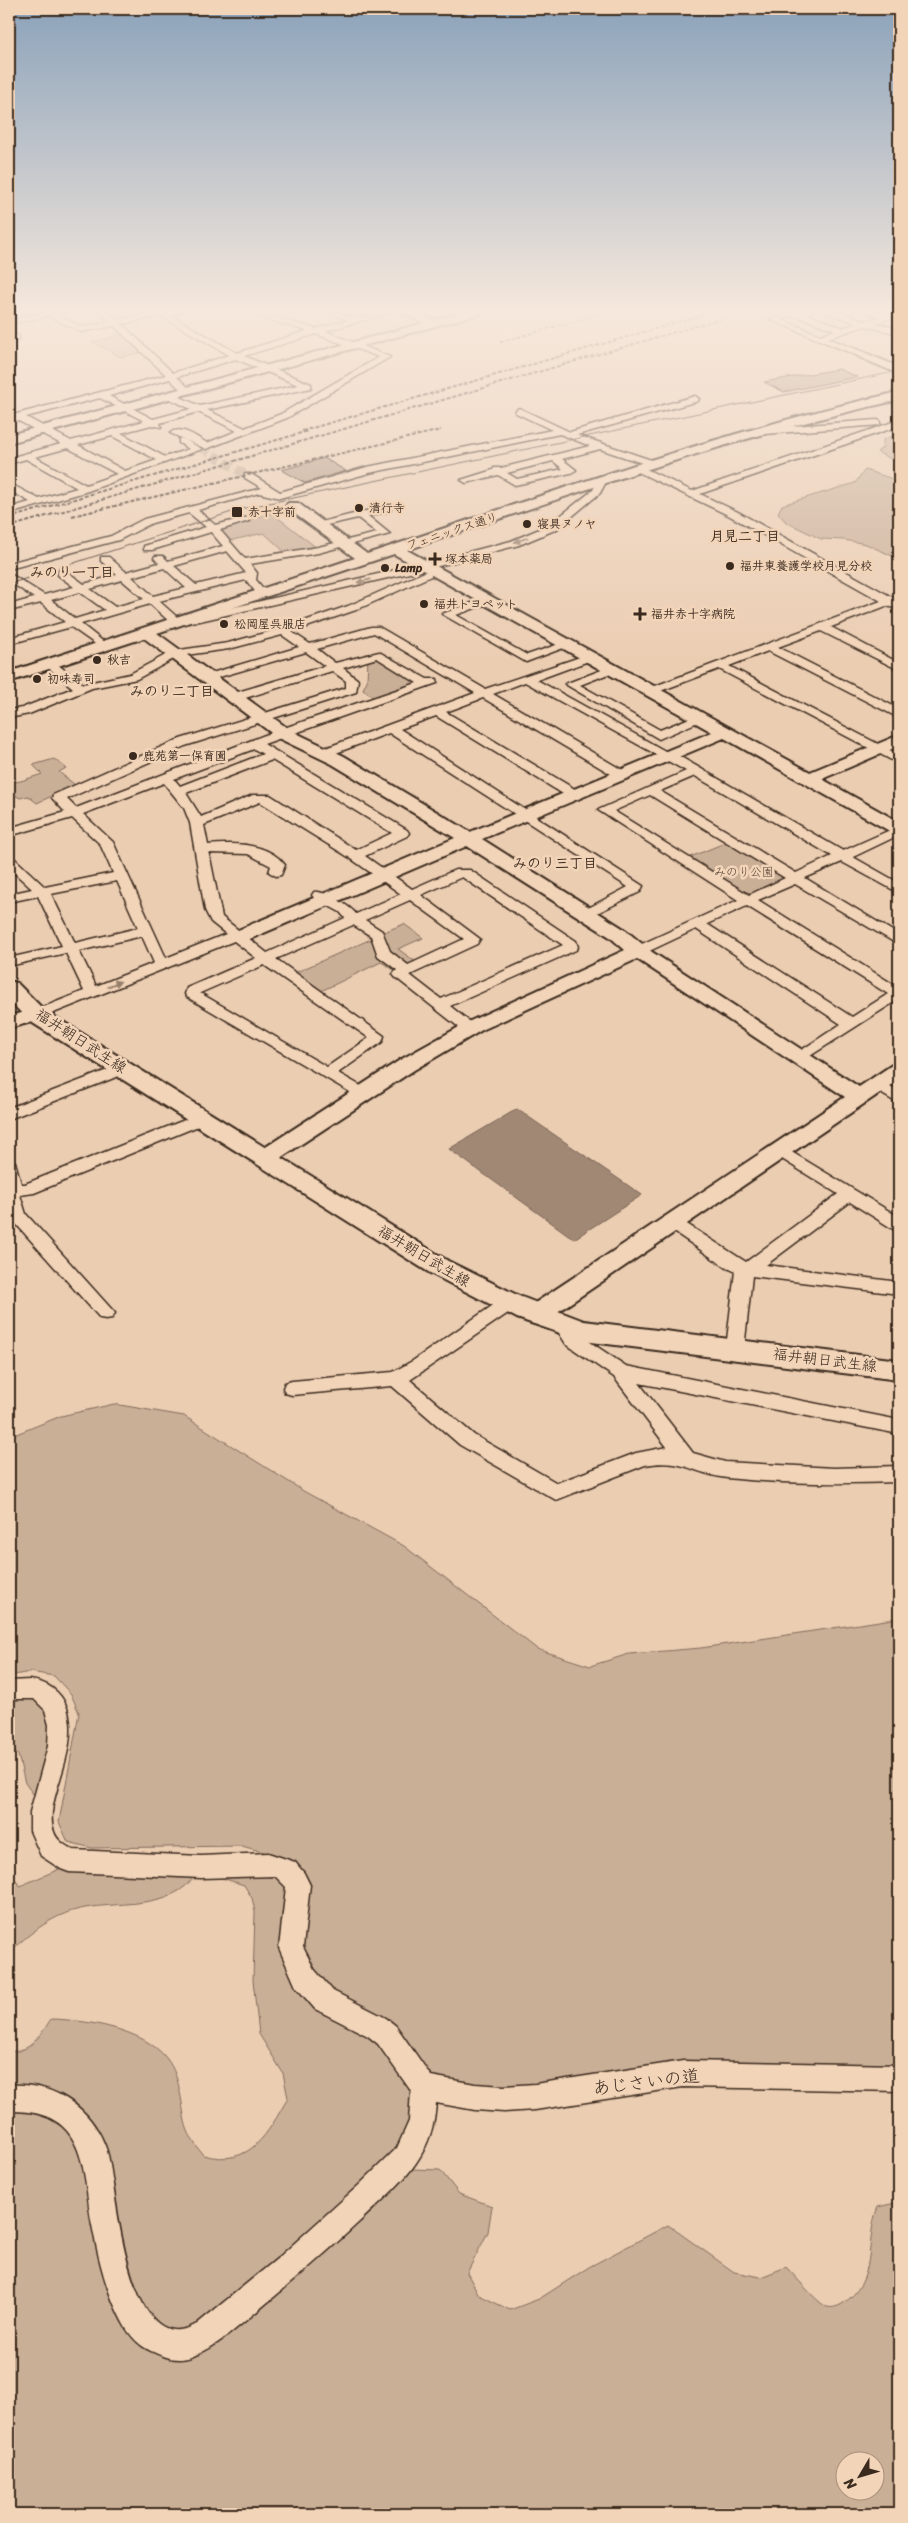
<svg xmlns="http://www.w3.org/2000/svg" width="908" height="2523" font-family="Sriracha,'Klee One',sans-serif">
  <rect width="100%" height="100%" fill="#ebcdb2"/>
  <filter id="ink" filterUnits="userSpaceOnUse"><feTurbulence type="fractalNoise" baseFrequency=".02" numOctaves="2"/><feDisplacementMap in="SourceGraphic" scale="10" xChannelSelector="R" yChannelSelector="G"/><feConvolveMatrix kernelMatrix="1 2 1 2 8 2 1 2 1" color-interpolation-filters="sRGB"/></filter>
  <g filter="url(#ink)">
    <path fill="#caaf97" stroke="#826c5a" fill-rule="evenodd" d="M125,334L144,352L121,357L92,342Z
      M899,433V463L877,452L883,447V440Z
      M865,470L899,481V559L866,544L844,540L821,539L786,522L778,513L782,505L855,483Z
      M272,513L317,548L287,554L264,533L228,541L214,529Z
      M368,658H379L417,681L416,684L375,699L363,689L367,681Z
      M54,759L66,768L59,772L75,785L37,803L28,796L20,798L9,792V783L21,781L42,774L33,765Z
      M727,842L779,872L782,879L751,893L742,891L688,858Z
      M364,920L384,932L404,924L423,938L398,949L416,962L396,971L381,962L319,992L292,974L371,939L353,923Z
      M114,1404L184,1416L305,1492L404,1546L537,1649L590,1666L629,1654L701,1648L899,1618V2070L680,2062L531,2090L429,2083L315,1980L297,1938V1870L281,1857L242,1846L92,1848L68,1842L59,1822L79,1713L71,1694L54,1676L30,1672L9,1676V1437L61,1416Z
      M32,1693L43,1700L54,1723L36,1798L25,1783L18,1755L9,1745V1696Z
      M64,1867L196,1873C175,1912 112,1900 76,1910C51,1916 26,1936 9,1953V1871L20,1886Z
      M271,1870L287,1879L283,1938L417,2089L401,2154L205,2321L180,2334L152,2322L125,2276L104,2152L20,2088L9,2089V2051C30,2054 41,2034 51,2019C86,2020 145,2029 167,2059C174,2068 178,2081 180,2092C186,2122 182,2128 203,2155C251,2168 267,2134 288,2098L283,2073L259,2034L253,1980L255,1912L252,1898L244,1885L219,1877Z
      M17,2104L39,2107L75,2130L112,2280L180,2350L411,2169L440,2170L459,2194L492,2206L488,2232L467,2273L479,2295L510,2310L539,2299L589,2267L668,2225L734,2272L761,2277L786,2267C795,2276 815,2300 825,2306C830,2309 837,2307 842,2304C879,2281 864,2240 878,2207L895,2203L899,2208V2514H9V2106ZM846,2460H876V2490H846Z"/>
    <path fill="#a08874" stroke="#786252" d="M517,1109L642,1195L574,1239L449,1149Z"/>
    <path fill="#b49a84" stroke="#3b2a1e" d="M839,369L857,377L784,392L764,382Z
      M324,458L346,471L305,483L282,470Z"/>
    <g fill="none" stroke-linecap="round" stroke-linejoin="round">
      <path stroke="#c8ac94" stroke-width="9" stroke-dasharray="9 4.5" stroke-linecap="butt" d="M202,448L248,476"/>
      <defs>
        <path id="street" d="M35,308H45L50,311L79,308L57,314L82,327L110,322L96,308H104L118,320L180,308H195L170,315L237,353L307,331L231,308H243L316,329L348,320L319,308C333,308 344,317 357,318C371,318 389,307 407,308L325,331L390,357L287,418L206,449L170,433C181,425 196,437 207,443L237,431L198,412L160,423L161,427L151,425L121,433L165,457L189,449L179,443V439L182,438L202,449L88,491L9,514V508L30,502L9,490V483L39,499L77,488L26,459L9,464V458L61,444L17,420L9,422V416L166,375L114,326L81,332L48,316L9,324V320L42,313ZM161,316L229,355L173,373L122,324ZM316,334L379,357L281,414L245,428L207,410L311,388V384L244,356ZM236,359L298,385L200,406L171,393L167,396L168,398L191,409L153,419L109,396L170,379L184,393H190V389L177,377ZM100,398L144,421L71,441L26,417ZM112,436L157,460L125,471L78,445ZM68,448L117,474L86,485L35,457Z
          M462,308H473L480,312L476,314Z
          M808,308H829L866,321L879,317L858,308H869L887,314L899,311V315L876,323L899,329V334L865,326L828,338L866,353L867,355L863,358L769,319ZM819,310L857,323L843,328L805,313ZM796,316L835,330L820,335L781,319Z
          M9,331L19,336V340L9,342Z
          M695,396L699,399L698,401L577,435L657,462V466L654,467L600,449L562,459L576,470L571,473L515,485L498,475L466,483L461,480L493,470L494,468H501L590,446L560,434L369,473L280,498L259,493L198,510L215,525L249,517V521L220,530L245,559L318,547L377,533L358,518L318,527L313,524L386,506L391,509L390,511L368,516L390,534L318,553L250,564L257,573L256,580L267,593L266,595H258L246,580L159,601L177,617L200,615L426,563L511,541L549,525L593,490L598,480H604L606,482L600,493L557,529L519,545L427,569L200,621L171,623L150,604L81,624L105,643V647L101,648L71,627L9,644V638L65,622L41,603L9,611V605L34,598L9,581V573L44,595L74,587L58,575V571H66L84,584L117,575L101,561V557H109L126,572L159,563L154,558L155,556H163L168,561L223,546L211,532L152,550H144V546L206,527L189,513L152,523L119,540L9,569V563L111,536L144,519L262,488L245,478V474H251L280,492L367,467L552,430L516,413L515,411L519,408L570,432ZM553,461L563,469L517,479L507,473ZM227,551L246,573L196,585L174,566ZM164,568L186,588L153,596L132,577ZM122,580L144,599L115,607L90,589ZM80,592L105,610L75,619L51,600Z
          M877,420L880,421V425L765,434L760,431L765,428Z
          M899,420V426L700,494L738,512L899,601V609L886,606L831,627L899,663V670L821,631L778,647L899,709V718L768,651L729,666L899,755V764L719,669L655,693H647V689L881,601L730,516L636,471V467H642L692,491Z
          M427,571L431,572V576L356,610L292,632L310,644L371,627H379L485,689L586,655H594V659L537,680L667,752H672L843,851L899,826V835L853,857L899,883V893L842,862L805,878L899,935V945L795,884L758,900L899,988V999L799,1063L791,1058L794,1055L841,1024L696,929L643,954H633L631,951L633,948L738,900L598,810L686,771L525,682L493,694L624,771L626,774L624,777H616L483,698L446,712L578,791L579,794L578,797H568L436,716L400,729L643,886L640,892L591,916L586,917L579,913L628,887L389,733L328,756H320L318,753L320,750L475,693L374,633L317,649L335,663L379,652L427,679H437V683L264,744L407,830L409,833L407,836L365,856L412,889L455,870H470L576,941L578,947L576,950L450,1006L475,1026L478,1029L475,1032H465L395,977L393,974L397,970L378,956L371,936L353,925L276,959L384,1036L382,1042L338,1073L368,1090L370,1094L362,1099L187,997L185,994L187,988L256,958L234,941L41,1018H31L28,1015L31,1012L84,991L66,953L9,966V958L62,946L38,896L9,902V894L32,889L9,868V857L14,858L45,887L113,873L100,844L72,818L9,836V828L65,812L52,798L53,795L177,740L346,688V681L332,671L239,700L235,701L229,697L231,694L325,666L306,652L209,680L203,677L205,675L299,647L282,635L229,649L179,656L137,679L92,688L29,714L9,718V710L22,708L73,688L45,665V661H53L83,684L130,674L173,651L228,643L290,626L348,606ZM377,658L417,683L278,730L76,808L67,799L185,746L356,692L358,680L343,668ZM254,749L263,754L180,786L174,779ZM272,760L392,833L356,850L270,795H253L201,817L186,793ZM695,776L832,856L796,873L660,791ZM164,783L184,808L190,823L205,910L211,922L226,934L166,958L113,842L83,814ZM650,795L785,878L749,895L614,811ZM260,802L350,858L401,894L356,914C350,906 324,890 314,892L312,895L314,898L340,912L345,918L267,953L222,917L209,853L248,854L271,866L269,872L276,876L281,875L285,865C268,842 233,843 208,845L204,825ZM462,877L563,945L441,999L410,975L477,944L480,939L421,895ZM117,881L138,928L75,943L51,894ZM410,900L464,939L408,965L390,951L382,931L365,920ZM747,906L888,994L852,1017L707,924ZM142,936L154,963L96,986L79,951ZM264,965L369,1038L327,1067L200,993Z
          M488,597L492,598V602L456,615L527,655L568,641L574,644L526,662L442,614Z
          M612,666L618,669L616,671L580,685L660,730L697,715H705L707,718L659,739L565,684Z
          M123,1064L131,1069L129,1072L9,1119V1108Z
          M878,1080L899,1092V1104L872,1088L870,1085Z
          M202,1113L208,1114L210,1118L208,1122L34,1193L20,1195L26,1214L115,1313L112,1318L106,1319L100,1318L9,1216V1161L15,1162L21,1184H25Z
          M780,1145L899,1217V1231L893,1229L850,1202L766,1265L899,1282V1294L752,1276L744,1349L741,1354L735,1356L729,1354L726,1349L735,1271L727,1268L667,1227L664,1223L667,1219H679L746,1262L838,1194L774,1154L772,1150L774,1146Z
          M508,1298L514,1299L517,1304L514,1309L410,1380L474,1435L557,1483L636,1453L667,1447L614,1377L566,1344L554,1325L557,1320L563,1318L569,1320L578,1334L626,1366L899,1420V1434L639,1383L693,1453L725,1462L834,1468L899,1466V1482C842,1484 784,1484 727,1478C694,1474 683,1458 645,1465L556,1500L460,1445L392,1386L292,1395L285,1393L283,1388L285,1383L292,1381L393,1372L414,1360L502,1299Z
          M30,1680C47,1682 61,1691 67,1708C81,1754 42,1800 54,1832C57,1841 65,1845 73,1850L201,1856L268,1853L295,1862L304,1873L310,1885L303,1947L314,1969L333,1991L386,2018L396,2026L431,2076L475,2084L504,2086L535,2084L683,2061L899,2065V2091L683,2087L535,2110L504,2112L475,2110L436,2103C433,2160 397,2186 358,2223C325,2254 291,2283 256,2312C235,2329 217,2347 191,2357C176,2362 164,2357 151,2351C135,2344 126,2330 119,2315C105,2287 98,2256 92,2225C82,2166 87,2109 9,2111V2085C45,2082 79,2099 98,2131C102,2138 106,2147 108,2155C117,2191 126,2365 197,2324L278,2258L358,2186L397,2148L409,2121L411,2091L378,2044L368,2036L315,2009L296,1987L279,1948L286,1887L275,1876L201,1878L69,1872L61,1869L41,1856L30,1831V1812L48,1746L49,1725L45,1710L34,1699H9V1681Z"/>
        <path id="secondary" d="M391,308H405L435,320L479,308H495L494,310L9,443V435L424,323Z
          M893,308H899V311L894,310Z
          M863,352L899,367V374L859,357V353Z
          M899,392V400C732,436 570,496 407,550L810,772L899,735V746L822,779L899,822V834L893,833L724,738L482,839L624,929L652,952L859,1087L892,1065L899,1063V1080L544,1321L535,1324L526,1321L523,1315L526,1309L845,1097L637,959L482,1030L414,1070L274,1162L266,1164L258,1162L255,1157L258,1152L400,1060L468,1022L625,950L610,937L467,846L245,941H231L228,937L231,933L455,838L332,764L278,738L144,638L9,682V672L355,558L288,509L286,506L288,503H298L367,554C542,496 718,432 899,392ZM394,554L712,732L470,832L344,756L290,730L157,633Z
          M36,1009L43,1011L46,1015L43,1019L9,1028V1016Z"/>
        <path id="primary" d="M9,981L17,983L44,1010L448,1261L519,1296L584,1321L899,1360V1380L583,1341L517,1318L430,1273L28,1020L9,1000Z"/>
      </defs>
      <use href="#street" stroke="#3b2a1e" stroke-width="3"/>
      <use href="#secondary" stroke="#3b2a1e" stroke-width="4"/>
      <use href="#primary" stroke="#3b2a1e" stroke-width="4"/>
      <use href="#street" fill="#f2d4b8" fill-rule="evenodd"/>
      <use href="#secondary" fill="#f2d4b8" fill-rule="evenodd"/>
      <use href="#primary" fill="#f2d4b8" fill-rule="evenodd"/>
      <path stroke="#3b2a1e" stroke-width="1" d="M9,584L241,509L899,371"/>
      <path stroke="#3b2a1e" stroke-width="2" stroke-dasharray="4 2" stroke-linecap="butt" d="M500,342L622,308
        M302,431L727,308
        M72,516L441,430
        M9,518L308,431
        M9,527L757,308"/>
    </g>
    <defs><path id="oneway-solid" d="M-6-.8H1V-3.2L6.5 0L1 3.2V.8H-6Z" transform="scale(1.25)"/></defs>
    <g fill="#967f6b">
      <use href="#oneway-solid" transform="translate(521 540) rotate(161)"/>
      <use href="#oneway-solid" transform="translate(364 581) rotate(167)"/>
      <use href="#oneway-solid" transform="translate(114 984) rotate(-22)"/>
    </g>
  </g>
  <linearGradient id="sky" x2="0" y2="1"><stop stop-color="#8ba2ba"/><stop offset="0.47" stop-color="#f6e8dc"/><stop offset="1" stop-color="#f6e8dc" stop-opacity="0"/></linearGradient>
  <rect width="908" height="661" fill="url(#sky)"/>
  <g fill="#3b2a1e" stroke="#f2d4b8" stroke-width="2">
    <circle cx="359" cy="508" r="5"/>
    <rect x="231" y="506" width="12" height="12" rx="2.5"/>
    <circle cx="527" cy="524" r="5"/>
    <path d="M432.5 551.5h5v5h5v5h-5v5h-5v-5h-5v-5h5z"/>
    <circle cx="730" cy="566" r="5"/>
    <circle cx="385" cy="568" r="5"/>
    <circle cx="424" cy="604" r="5"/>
    <path d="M637.5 606.5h5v5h5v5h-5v5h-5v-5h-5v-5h5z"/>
    <circle cx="224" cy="624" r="5"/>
    <circle cx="97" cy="660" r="5"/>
    <circle cx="37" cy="679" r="5"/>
    <circle cx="133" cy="756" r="5"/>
  </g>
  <g text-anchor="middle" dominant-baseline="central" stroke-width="5" stroke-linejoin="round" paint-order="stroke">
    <g font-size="12" font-weight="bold" fill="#3b2a1e" stroke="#f2d4b8" text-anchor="start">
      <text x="369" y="508">清行寺</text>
      <text x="248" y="512">赤十字前</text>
      <text x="537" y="524">寝具ヌノヤ</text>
      <text x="445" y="559">塚本薬局</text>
      <text x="740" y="566">福井東養護学校月見分校</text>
      <text x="395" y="568">Lamp</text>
      <text x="434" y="604">福井トヨペット</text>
      <text x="651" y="614">福井赤十字病院</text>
      <text x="234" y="624">松岡屋呉服店</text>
      <text x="107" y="660">秋吉</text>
      <text x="47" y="679">初味寿司</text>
      <text x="143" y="756">鹿苑第一保育園</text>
    </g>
    <g font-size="12" fill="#3b2a1e" stroke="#f2d4b8">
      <text transform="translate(452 531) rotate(-18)">フェニックス通り</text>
    </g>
    <g font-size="12" fill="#503e30" stroke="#f2d4b8">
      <text x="744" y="872">みのり公園</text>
    </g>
    <g font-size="14" font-weight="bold" fill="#3b2a1e" stroke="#f2d4b8">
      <text x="745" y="536">月見二丁目</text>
      <text x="72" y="572">みのり一丁目</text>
      <text x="172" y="691">みのり二丁目</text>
      <text x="555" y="863">みのり三丁目</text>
    </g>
    <g font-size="15" fill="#3b2a1e" stroke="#f2d4b8">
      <text transform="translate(81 1041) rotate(33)">福井朝日武生線</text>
      <text transform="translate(424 1256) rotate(31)">福井朝日武生線</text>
      <text transform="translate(825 1360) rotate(7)">福井朝日武生線</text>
    </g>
    <g font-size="18" fill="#3b2a1e" stroke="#f2d4b8">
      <text transform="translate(646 2082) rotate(-7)">あじさいの道</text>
    </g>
  </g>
  <rect width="908" height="2523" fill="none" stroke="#f2d4b8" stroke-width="30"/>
  <rect x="15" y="15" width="878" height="2493" fill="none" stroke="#3b2a1e" stroke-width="2" filter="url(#ink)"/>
  <g transform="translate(860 2476) rotate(232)"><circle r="24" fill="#f2d4b8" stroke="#a9907a"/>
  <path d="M0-4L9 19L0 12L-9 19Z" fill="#3b2a1e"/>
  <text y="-8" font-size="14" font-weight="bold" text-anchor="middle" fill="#3b2a1e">N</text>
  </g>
</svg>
